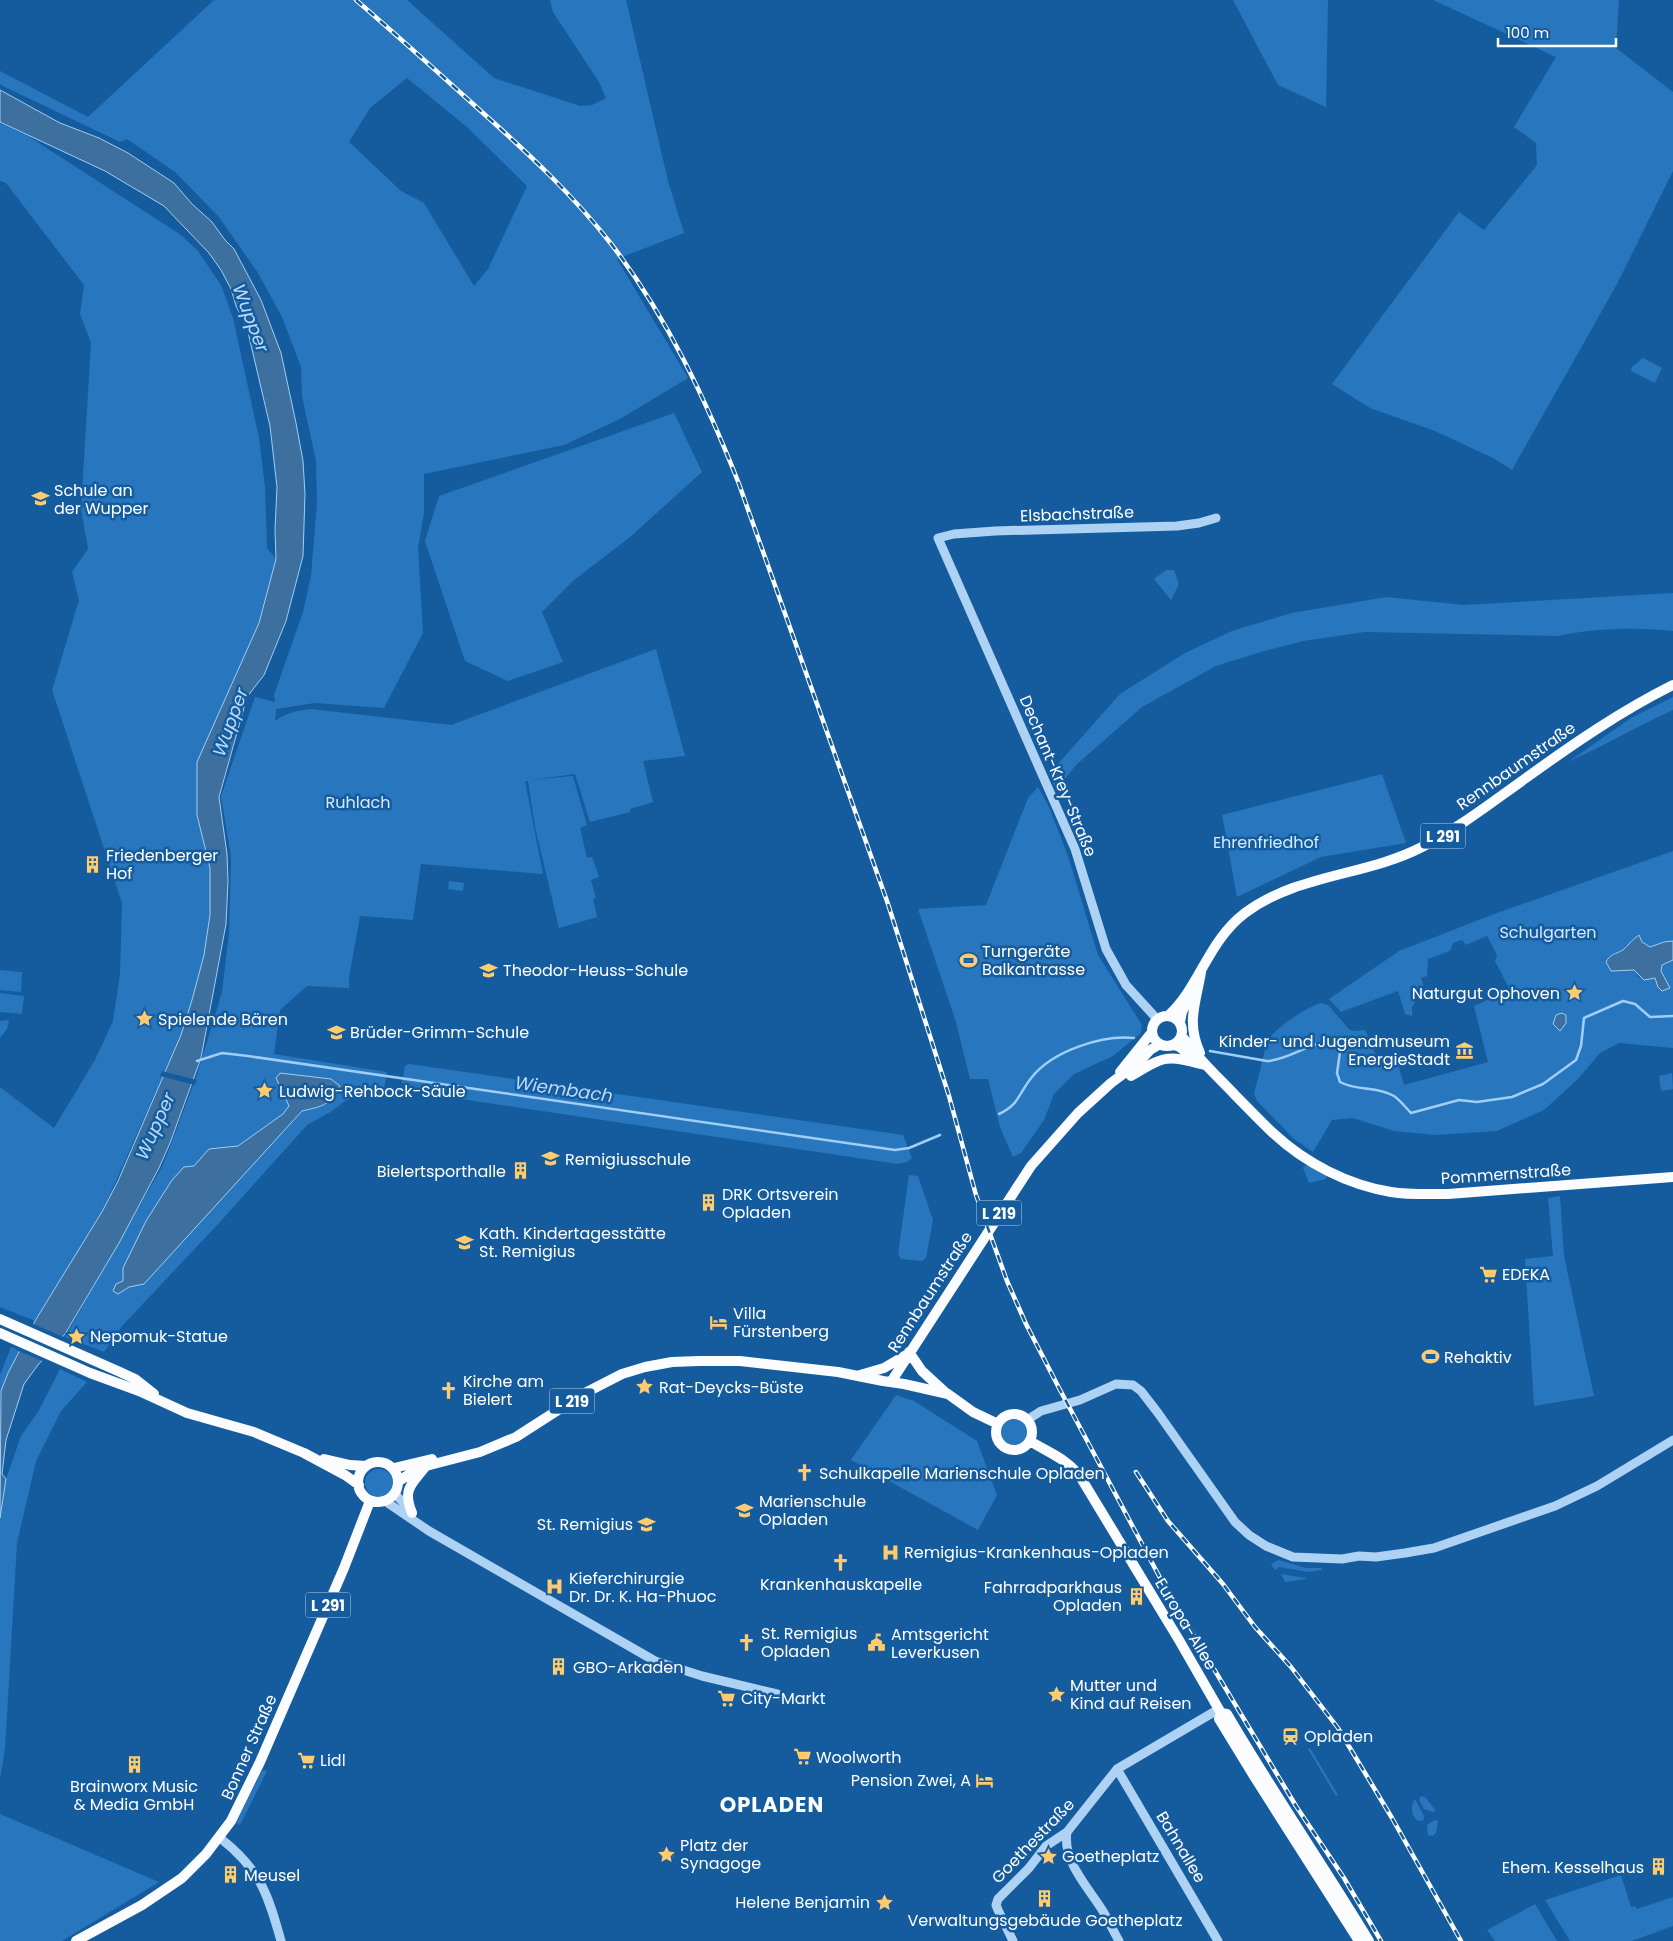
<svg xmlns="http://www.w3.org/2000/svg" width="1673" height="1941" font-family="Poppins,sans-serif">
  <rect width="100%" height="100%" fill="#155c9f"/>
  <path fill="#2876bd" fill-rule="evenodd" d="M214,0H407L494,78L580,106L592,105L606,98L599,82L553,12L550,0H626L668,181L684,233L617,259L688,378L620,419L564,445L424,474V513L418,548L423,633L384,708L315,703L276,709L275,721C285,713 298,710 311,709L451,725L656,649L685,756L643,761L653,802L630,809V812L590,822L575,774L531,780L573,776L587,825L580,828L587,858L592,857L599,877L591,880L596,898L593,899L597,917L559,928L535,827L528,781H525L543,874L421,864L413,920L360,916L349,977V988L307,986L280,1010L274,1054L387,1072L383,1094L358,1096L345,1101L332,1111L307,1125L220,1222L122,1326L104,1352L65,1337L163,1165L197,1075L222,992L229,933L231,857L221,796L255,697L275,702L274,695L303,612L311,576L317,503L316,461L302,396L301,367L282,317L258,273L219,217L175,172L127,139L120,142L5,87L0,84V71L88,117ZM407,78L468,128L527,186L488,269L474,286L424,203L401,191L349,142L370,108Z
    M1233,0H1328L1326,107L1278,85Z
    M1433,0H1619L1616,48L1673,92V171L1617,284L1512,470L1493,458L1435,431L1370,408L1332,384L1459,212L1484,230L1537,165L1536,143L1514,127L1556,57Z
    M0,123L28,136L181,235L198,251L221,285L233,318L259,438L265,487L267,548L276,559L259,623L197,762V815L210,868V915L204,955L192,1000L181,1035L103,1210L35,1321L0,1307V1087L54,1128L95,1060L113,1021L120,974L122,903L52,690L79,600L72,572L88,549L81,509L91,343L80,314L84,285L6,183L0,181Z
    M1643,358L1662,368L1655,383L1631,371L1632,367Z
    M674,413L702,472L629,538L574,580L542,612L563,662L508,681L465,661L425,541L439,496Z
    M1166,570H1174L1179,584L1171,600L1154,579Z
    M1673,593V631C1634,627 1596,628 1557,636L1365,632L1303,641L1264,651L1216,666L1142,707L1076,765L1056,790L1049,774L1120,694L1185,653L1232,631L1292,613L1386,597L1464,605Z
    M1673,697V710C1637,726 1604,746 1568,762L1631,718Z
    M1382,774L1406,843L1321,857L1237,897L1222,815Z
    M1038,787L1049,807L1068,856L1098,955L1142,1025L1141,1033L1113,1056L1074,1074L1054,1094L1044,1120L1021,1153L1013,1157L1000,1127L988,1079H970L956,1022L918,909L986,905L1028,798Z
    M1673,851V941L1664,942L1650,948L1642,942L1638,935C1632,939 1629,945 1623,950C1616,954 1610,954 1606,962L1611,971L1634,970L1639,977L1655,978L1658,987L1670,988L1660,971L1662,965L1673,960V1048L1619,1043L1600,1053L1578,1079L1544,1110L1497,1131L1435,1135L1394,1131L1353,1118L1332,1120L1313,1152L1294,1139L1257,1101L1254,1094L1255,1089C1260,1074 1262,1058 1267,1043C1273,1028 1305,1009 1320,1003L1328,1005L1350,1030L1354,1031L1365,1030L1368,1036L1362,1038L1366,1048L1372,1047L1378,1060L1396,1056L1404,1085L1488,1062L1474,1006L1510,990L1495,961L1497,955L1487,936L1466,945L1462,940L1453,943L1450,951L1428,959L1427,976L1421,978L1424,987L1412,1007V1016L1405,1014L1398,991L1341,1012L1329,999L1399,951L1494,914Z
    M449,881L464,883L463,891L448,889Z
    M0,970L22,972L21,992L0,990Z
    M0,993L24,996L22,1014L0,1012Z
    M9,1020L7,1029L0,1038V1021Z
    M409,1064L903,1135L912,1158L907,1162L898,1164L407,1091L402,1082L405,1066Z
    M1672,1073L1673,1089L1661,1091L1659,1076Z
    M1308,1165L1326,1176V1179L1309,1183L1303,1168L1304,1166Z
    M909,1175L918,1176L933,1220L926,1258L922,1261L901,1259L898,1254Z
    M1560,1196L1564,1256L1594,1396L1534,1406L1525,1259L1553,1256L1548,1198Z
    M11,1347L19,1350L0,1393V1375Z
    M60,1369L87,1382L61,1411L36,1461L17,1543L5,1749L0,1779V1518L6,1479L21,1436L38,1412Z
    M896,1395L914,1401L977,1441L997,1495L978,1530L851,1460Z
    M1001 1432a13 13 0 1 1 26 0a13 13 0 1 1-26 0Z
    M365 1483a14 14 0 1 1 28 0a14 14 0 1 1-28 0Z
    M1279,1560L1306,1568H1322V1570L1309,1572L1279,1567L1275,1570L1271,1564Z
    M1281,1574L1306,1578V1579L1285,1582Z
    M1100,1681L1106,1685L1089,1694L1085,1691Z
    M1310,1748L1338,1795L1336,1796L1308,1749Z
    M265,1770L267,1771L240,1825L236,1823L262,1771Z
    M1421,1796L1426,1798L1436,1811L1433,1812L1424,1809L1419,1800Z
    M1415,1799L1424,1816L1423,1821L1417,1820C1411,1815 1410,1804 1415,1799Z
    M0,1814L159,1882L62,1941H0Z
    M1438,1820L1436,1833L1432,1836L1428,1835L1427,1825L1433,1821Z
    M662,1847L672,1852L675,1856L668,1862L666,1861Z
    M1621,1875L1631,1907L1635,1906L1637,1909L1673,1897V1926L1632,1941H1570L1545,1900Z
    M1535,1904L1557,1941H1495L1487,1930Z"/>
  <path fill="#3d6f9f" stroke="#9fcef6" d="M0,90L60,123L99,138L128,153L174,183L192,204L212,222L225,240L234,249L261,300L281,353L296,423L303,461L305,494L303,556L286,621L264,675L247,697L219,797L227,854L228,881L226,924L201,1058L170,1143L159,1168L119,1243L65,1334L38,1365L24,1384L6,1440L2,1474L6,1479L0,1518L1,1391L8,1373L35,1321L103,1210L118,1181L181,1035L192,1000L204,955L210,915V868L197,815V762L259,623L276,559L275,530L277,487L270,426L247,328L236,306L231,289L221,270L209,253L164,206L105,171L0,122Z
    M1639,935L1642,942L1650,947L1664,942L1673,941V960L1662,965L1661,971L1670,988L1662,991L1658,987L1655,978L1644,980L1634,970L1611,971L1606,962C1610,954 1616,954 1623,950C1629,945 1632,939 1639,935Z
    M1562,1013L1566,1015V1023L1560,1031L1553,1024L1556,1015Z
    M280,1073L331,1079L340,1086C329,1106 323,1106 302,1111L144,1284L129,1287L118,1294L113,1291L116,1284L123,1281V1268L146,1221L172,1180L184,1167L194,1166L209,1149L238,1146L283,1114L289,1106L276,1078Z"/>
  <path fill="#155c9f" d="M162,1071L197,1080L195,1085L160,1076Z
    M31,1323L66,1338L45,1362L16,1350Z"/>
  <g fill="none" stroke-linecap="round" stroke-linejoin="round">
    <path stroke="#9fcef6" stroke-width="2.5" d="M1210,1051L1267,1061C1286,1061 1315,1040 1327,1043C1331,1044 1337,1049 1340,1052L1337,1073L1340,1082C1356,1091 1377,1086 1394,1096C1400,1100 1406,1108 1411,1113L1459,1100L1477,1102L1512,1097L1543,1084L1576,1060L1581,1046L1584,1018L1623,1001L1635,1004L1650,1017L1673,1016
      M197,1061L222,1053L248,1056L895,1150L909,1148L940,1135
      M999,1114C1020,1104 1018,1094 1032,1077C1053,1051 1101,1035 1134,1038"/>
    <path stroke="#add2f4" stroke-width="9" d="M1157,1019L1126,985L1106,949L1075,849L938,538L954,534L995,531L1177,526L1199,523L1216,518
      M1027,1420L1041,1411L1080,1400L1116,1384L1133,1385L1141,1391L1158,1413L1235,1522L1249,1535L1266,1546L1293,1557L1342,1559L1359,1556L1376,1557L1405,1553L1434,1548L1555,1506L1597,1486L1673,1440
      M395,1494L412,1512
      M385,1501L429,1531L655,1661L702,1676L777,1694L784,1698
      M1117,1769L1218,1941
      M1067,1832C1062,1862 1090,1889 1104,1913C1109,1922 1114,1932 1119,1941
      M220,1838C260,1869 268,1894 281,1941
      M1013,1941L998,1910L996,1905L998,1899L1029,1868L1046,1846L1067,1832L1117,1769L1219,1709"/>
    <path stroke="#fafcff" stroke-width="10" d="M1169,1015C1200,986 1208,941 1245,913C1297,874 1366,876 1422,847C1459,828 1492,802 1526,778C1573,744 1621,711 1673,685
      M1152 1031a15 15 0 1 1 30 0a15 15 0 1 1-30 0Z
      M1180,1022L1182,1012L1190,995
      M1182,1036C1197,1058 1217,1076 1235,1095C1248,1108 1260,1121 1273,1133C1305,1163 1348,1185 1391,1192C1410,1195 1429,1194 1448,1194L1673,1177
      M1173,1045L1178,1046L1197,1060
      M1200,1053C1186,1022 1196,1003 1201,972
      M1120,1072L1152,1032
      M1131,1076C1166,1055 1166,1055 1205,1065
      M0,1319L120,1372L135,1379L154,1394
      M0,1333L90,1373L139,1391L187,1413L254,1432L304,1453L345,1475L359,1485
      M909,1352L922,1371L947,1394
      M860,1375L884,1368L906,1355
      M891,1382L1031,1166L1078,1113L1111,1083L1138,1063L1150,1050L1160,1044
      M996 1432a18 18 0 1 1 36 0a18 18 0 1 1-36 0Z
      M1030,1441C1049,1453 1068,1459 1081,1478L1179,1640L1221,1713L1227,1714C1272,1791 1323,1865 1369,1941
      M324,1459L350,1465L366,1466
      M358 1482a20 20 0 1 1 40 0a20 20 0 1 1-40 0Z
      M394,1468L432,1459
      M399,1481L414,1471L426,1466L480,1452L516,1437L583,1394L622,1374L645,1367L672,1362L699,1361H740L838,1372L883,1381L904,1384L948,1394L973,1412L998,1424
      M412,1513C402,1489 412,1484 426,1466
      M1221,1713L1219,1719L1257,1781L1359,1941
      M76,1941L142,1905L182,1878L206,1854L231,1821L260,1762L344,1568L370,1501"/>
    <defs>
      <path id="rail" d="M356,0C399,37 441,75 483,113C529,154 574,196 612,245C667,317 706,400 739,484L888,904L949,1096L976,1195L1007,1281L1026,1324L1059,1388L1166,1589L1296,1806L1344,1878L1381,1941
        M1136,1472L1168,1521L1223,1584L1255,1627L1291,1667L1338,1728L1392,1818L1461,1941"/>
    </defs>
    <use href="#rail" stroke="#fff" stroke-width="4.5"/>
    <use href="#rail" stroke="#155c9f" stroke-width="2.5" stroke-dasharray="8" stroke-linecap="butt"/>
  </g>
  <defs>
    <symbol id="school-bare" viewBox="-9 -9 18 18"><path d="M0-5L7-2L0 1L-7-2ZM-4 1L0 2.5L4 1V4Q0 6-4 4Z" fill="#ffcb70" stroke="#155c9f" stroke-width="2.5" paint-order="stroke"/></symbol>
    <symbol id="building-bare" viewBox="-9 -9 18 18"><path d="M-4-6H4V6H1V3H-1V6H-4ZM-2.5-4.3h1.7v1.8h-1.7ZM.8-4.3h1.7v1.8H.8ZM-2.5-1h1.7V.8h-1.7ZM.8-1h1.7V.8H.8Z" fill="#ffcb70" stroke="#155c9f" stroke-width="2.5" paint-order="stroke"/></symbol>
    <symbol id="stadium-bare" viewBox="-9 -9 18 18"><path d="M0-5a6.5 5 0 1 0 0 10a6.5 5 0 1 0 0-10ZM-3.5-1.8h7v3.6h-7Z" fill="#ffcb70" stroke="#155c9f" stroke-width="2.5" paint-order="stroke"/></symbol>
    <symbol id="sight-bare" viewBox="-9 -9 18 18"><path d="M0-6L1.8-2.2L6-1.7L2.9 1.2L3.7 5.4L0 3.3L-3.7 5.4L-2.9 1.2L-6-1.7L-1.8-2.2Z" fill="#ffcb70" stroke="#155c9f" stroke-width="2.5" paint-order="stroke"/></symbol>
    <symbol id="museum-bare" viewBox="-9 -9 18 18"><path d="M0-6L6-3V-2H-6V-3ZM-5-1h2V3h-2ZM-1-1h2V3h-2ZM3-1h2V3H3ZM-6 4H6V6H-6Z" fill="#ffcb70" stroke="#155c9f" stroke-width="2.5" paint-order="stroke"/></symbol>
    <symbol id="supermarket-bare" viewBox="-9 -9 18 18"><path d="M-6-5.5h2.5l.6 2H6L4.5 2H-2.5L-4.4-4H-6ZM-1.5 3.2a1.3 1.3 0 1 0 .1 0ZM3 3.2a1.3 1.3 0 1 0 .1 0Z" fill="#ffcb70" stroke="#155c9f" stroke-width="2.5" paint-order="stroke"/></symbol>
    <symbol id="hotel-bare" viewBox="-9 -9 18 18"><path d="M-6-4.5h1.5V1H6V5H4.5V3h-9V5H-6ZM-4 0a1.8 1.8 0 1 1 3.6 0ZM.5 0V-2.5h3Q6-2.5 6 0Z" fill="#ffcb70" stroke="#155c9f" stroke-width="2.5" paint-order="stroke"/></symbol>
    <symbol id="church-bare" viewBox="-9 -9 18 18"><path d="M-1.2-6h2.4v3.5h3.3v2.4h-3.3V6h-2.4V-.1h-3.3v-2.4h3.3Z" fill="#ffcb70" stroke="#155c9f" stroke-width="2.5" paint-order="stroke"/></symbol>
    <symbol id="hospital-bare" viewBox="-9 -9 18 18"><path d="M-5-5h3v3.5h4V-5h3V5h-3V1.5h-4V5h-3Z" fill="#ffcb70" stroke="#155c9f" stroke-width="2.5" paint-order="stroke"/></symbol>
    <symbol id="civic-bare" viewBox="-9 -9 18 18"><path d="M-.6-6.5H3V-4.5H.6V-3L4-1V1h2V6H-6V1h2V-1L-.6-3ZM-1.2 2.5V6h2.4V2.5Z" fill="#ffcb70" stroke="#155c9f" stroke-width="2.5" paint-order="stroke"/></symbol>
    <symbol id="station-bare" viewBox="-9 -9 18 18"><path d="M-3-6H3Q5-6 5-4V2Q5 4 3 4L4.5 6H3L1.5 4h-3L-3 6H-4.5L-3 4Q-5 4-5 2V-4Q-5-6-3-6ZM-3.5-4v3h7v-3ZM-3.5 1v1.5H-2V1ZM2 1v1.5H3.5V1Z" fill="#ffcb70" stroke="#155c9f" stroke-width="2.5" paint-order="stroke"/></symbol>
  </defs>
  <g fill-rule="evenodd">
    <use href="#school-bare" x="28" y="486" width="25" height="25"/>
    <use href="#building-bare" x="80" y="852" width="25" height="25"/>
    <use href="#stadium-bare" x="956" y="948" width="25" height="25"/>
    <use href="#school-bare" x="476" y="958" width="25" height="25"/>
    <use href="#sight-bare" x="1562" y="980" width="25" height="25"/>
    <use href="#sight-bare" x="132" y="1006" width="25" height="25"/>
    <use href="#school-bare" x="324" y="1020" width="25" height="25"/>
    <use href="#museum-bare" x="1452" y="1038" width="25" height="25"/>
    <use href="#sight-bare" x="252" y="1078" width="25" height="25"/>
    <use href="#school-bare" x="538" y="1146" width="25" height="25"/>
    <use href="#building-bare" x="508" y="1158" width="25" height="25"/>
    <use href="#building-bare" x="696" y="1190" width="25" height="25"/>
    <use href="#school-bare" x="452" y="1230" width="25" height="25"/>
    <use href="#supermarket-bare" x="1476" y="1262" width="25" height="25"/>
    <use href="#hotel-bare" x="706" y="1310" width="25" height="25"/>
    <use href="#sight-bare" x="64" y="1324" width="25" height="25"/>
    <use href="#stadium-bare" x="1418" y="1344" width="25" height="25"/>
    <use href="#sight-bare" x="632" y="1374" width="25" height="25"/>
    <use href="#church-bare" x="436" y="1378" width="25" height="25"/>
    <use href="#church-bare" x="792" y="1460" width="25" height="25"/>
    <use href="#school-bare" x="732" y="1498" width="25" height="25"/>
    <use href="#school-bare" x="634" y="1512" width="25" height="25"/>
    <use href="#hospital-bare" x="878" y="1540" width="25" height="25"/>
    <use href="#church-bare" x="828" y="1550" width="25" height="25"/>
    <use href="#hospital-bare" x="542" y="1574" width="25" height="25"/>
    <use href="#building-bare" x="1124" y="1584" width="25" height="25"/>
    <use href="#church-bare" x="734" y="1630" width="25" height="25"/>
    <use href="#civic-bare" x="864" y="1630" width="25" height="25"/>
    <use href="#building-bare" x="546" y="1654" width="25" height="25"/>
    <use href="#sight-bare" x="1044" y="1682" width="25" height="25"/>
    <use href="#supermarket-bare" x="714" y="1686" width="25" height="25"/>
    <use href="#station-bare" x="1278" y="1724" width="25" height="25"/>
    <use href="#supermarket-bare" x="790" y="1744" width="25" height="25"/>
    <use href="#supermarket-bare" x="294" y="1748" width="25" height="25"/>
    <use href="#building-bare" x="122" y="1752" width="25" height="25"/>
    <use href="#hotel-bare" x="972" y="1768" width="25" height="25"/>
    <use href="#sight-bare" x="654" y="1842" width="25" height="25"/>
    <use href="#sight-bare" x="1036" y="1844" width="25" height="25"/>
    <use href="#building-bare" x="1646" y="1854" width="25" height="25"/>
    <use href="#building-bare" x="218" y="1862" width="25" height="25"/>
    <use href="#building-bare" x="1032" y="1886" width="25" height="25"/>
    <use href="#sight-bare" x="872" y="1890" width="25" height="25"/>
  </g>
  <g text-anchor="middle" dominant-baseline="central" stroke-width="5" stroke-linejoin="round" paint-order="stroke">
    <g fill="#155c9f" stroke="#b9cee2" stroke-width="1">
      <rect x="1420.5" y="823.5" width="45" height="25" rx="4"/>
      <rect x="976.5" y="1200.5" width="45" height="25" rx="4"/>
      <rect x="549.5" y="1388.5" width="45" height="25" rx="4"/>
      <rect x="305.5" y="1592.5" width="45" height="25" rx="4"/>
    </g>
    <g font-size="15" font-weight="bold" fill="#fff">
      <text x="1443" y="836">L 291</text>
      <text x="999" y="1213">L 219</text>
      <text x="572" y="1401">L 219</text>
      <text x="328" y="1605">L 291</text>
    </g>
    <g font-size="16" fill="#fff" stroke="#155c9f" text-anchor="start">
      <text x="54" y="490">Schule an<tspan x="54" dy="18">der Wupper</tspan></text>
      <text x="106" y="855">Friedenberger<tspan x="106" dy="18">Hof</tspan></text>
      <text x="982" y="951">Turngeräte<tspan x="982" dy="18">Balkantrasse</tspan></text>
      <text x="503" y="970">Theodor-Heuss-Schule</text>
      <text x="1560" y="993" text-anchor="end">Naturgut Ophoven</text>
      <text x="158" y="1019">Spielende Bären</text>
      <text x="350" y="1032">Brüder-Grimm-Schule</text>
      <text x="1450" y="1041" text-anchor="end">Kinder- und Jugendmuseum<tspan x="1450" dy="18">EnergieStadt</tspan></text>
      <text x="279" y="1091">Ludwig-Rehbock-Säule</text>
      <text x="565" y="1159">Remigiusschule</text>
      <text x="506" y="1171" text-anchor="end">Bielertsporthalle</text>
      <text x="722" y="1194">DRK Ortsverein<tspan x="722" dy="18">Opladen</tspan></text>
      <text x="479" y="1233">Kath. Kindertagesstätte<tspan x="479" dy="18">St. Remigius</tspan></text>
      <text x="1502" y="1274">EDEKA</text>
      <text x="733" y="1313">Villa<tspan x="733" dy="18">Fürstenberg</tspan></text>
      <text x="90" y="1336">Nepomuk-Statue</text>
      <text x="1444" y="1357">Rehaktiv</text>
      <text x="463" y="1381">Kirche am<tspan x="463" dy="18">Bielert</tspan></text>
      <text x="659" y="1387">Rat-Deycks-Büste</text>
      <text x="819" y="1473">Schulkapelle Marienschule Opladen</text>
      <text x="759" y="1501">Marienschule<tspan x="759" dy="18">Opladen</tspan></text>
      <text x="633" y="1524" text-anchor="end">St. Remigius</text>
      <text x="904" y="1552">Remigius-Krankenhaus-Opladen</text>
      <text x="569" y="1578">Kieferchirurgie<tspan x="569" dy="18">Dr. Dr. K. Ha-Phuoc</tspan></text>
      <text x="841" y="1584" text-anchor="middle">Krankenhauskapelle</text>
      <text x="1122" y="1587" text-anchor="end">Fahrradparkhaus<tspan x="1122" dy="18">Opladen</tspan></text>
      <text x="761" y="1633">St. Remigius<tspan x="761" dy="18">Opladen</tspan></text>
      <text x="891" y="1634">Amtsgericht<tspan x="891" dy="18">Leverkusen</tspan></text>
      <text x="573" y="1667">GBO-Arkaden</text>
      <text x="1070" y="1685">Mutter und<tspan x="1070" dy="18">Kind auf Reisen</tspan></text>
      <text x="741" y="1698">City-Markt</text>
      <text x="1304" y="1736">Opladen</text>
      <text x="816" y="1757">Woolworth</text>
      <text x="320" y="1760">Lidl</text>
      <text x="971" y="1780" text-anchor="end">Pension Zwei, A</text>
      <text x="134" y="1786" text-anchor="middle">Brainworx Music<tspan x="134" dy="18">&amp; Media GmbH</tspan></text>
      <text x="680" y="1845">Platz der<tspan x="680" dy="18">Synagoge</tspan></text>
      <text x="1062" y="1856">Goetheplatz</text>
      <text x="1644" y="1867" text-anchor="end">Ehem. Kesselhaus</text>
      <text x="244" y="1875">Meusel</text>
      <text x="870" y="1902" text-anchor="end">Helene Benjamin</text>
      <text x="1045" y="1920" text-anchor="middle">Verwaltungsgebäude Goetheplatz</text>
    </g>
    <g font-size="16" fill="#fff" stroke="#155c9f">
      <text transform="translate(1077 514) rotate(-2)">Elsbachstraße</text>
      <text transform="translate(1516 766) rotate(-35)">Rennbaumstraße</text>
      <text transform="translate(1058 776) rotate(67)">Dechant-Krey-Straße</text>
      <text transform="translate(1506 1174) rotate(-4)">Pommernstraße</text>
      <text transform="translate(930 1292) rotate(-57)">Rennbaumstraße</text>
      <text transform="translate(1186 1624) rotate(59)">Europa-Allee</text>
      <text transform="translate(249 1747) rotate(-66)">Bonner Straße</text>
      <text transform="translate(1033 1841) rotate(-46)">Goethestraße</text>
      <text transform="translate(1181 1847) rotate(59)">Bahnallee</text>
    </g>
    <g font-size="16" fill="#d5eafd" stroke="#155c9f">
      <text x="358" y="802">Ruhlach</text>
      <text x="1266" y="842">Ehrenfriedhof</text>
      <text x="1548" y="932">Schulgarten</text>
    </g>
    <g font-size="18" font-style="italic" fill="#badcfa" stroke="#155c9f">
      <text transform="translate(251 318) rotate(69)">Wupper</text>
      <text transform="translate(230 722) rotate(-70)">Wupper</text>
      <text transform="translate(564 1089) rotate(8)">Wiembach</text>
      <text transform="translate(155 1126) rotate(-66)">Wupper</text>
    </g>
    <g font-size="21" font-weight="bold" letter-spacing="1" fill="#fff" stroke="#155c9f">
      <text x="772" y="1804">OPLADEN</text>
    </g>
  </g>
  <path d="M1498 38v8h118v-8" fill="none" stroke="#ffffff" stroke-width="2.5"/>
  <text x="1506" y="38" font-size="15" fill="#ffffff" stroke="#155c9f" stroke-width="4" paint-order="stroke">100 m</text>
</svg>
